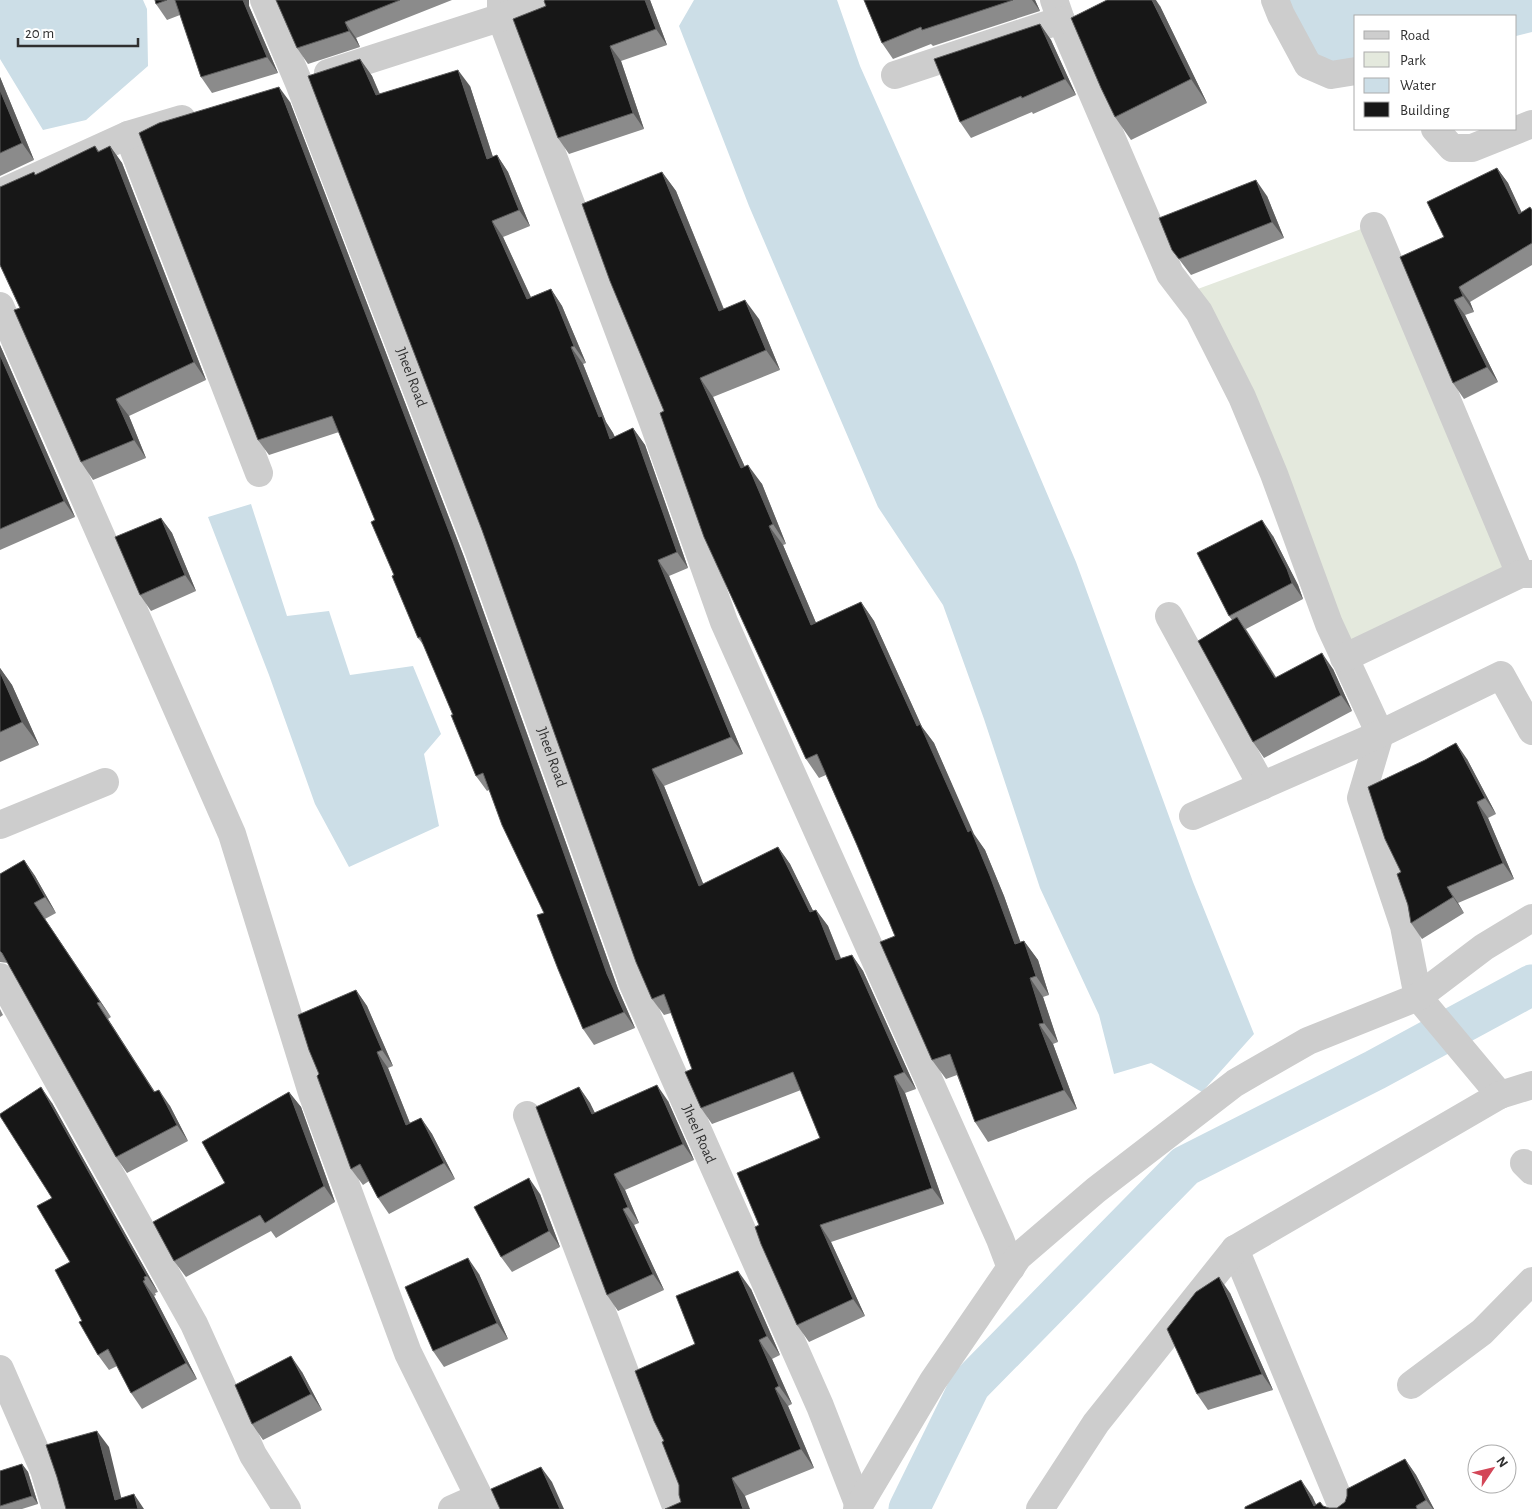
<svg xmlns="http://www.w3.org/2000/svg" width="1532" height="1509" font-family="'Alegreya Sans',sans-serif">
  <rect width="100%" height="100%" fill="#fff"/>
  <path fill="#e4e9dd" d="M1364,228L1515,570L1351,644L1195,290Z"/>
  <path fill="#ccdee7" d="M0,0H143L147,9L148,66L86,120L43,130L0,59Z
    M694,0H837L860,66L992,364L1076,562L1193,882L1254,1034L1202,1092L1151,1063L1114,1074L1099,1015L1040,888L984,719L943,605L878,507L749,206L679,26Z
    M1282,0H1532V32L1516,36V16H1356V71L1327,76Z
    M251,504L287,616L329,611L350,675L413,666L441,734L424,754L439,826L349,867L315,804L269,675L208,517Z"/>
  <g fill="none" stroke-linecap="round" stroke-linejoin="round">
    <path stroke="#ccdee7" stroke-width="41" d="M909,1509L970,1385L1185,1166L1375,1070L1532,985"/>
    <g stroke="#cdcdcd" stroke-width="28">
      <path id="s1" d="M264,0L299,83L479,552L633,984L820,1406L859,1506"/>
      <path d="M501,0V18L653,422L724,622L1000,1239L1011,1268"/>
      <path d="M1054,0L1061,20L1170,274L1199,312L1242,397L1274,474L1329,624L1380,734L1361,798L1404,926L1418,997L1500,1095"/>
      <path d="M1275,0L1281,15L1308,65L1331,75L1356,71"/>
      <path d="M328,73L555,0"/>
      <path d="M895,75L1061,20"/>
      <path d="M1435,129L1452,148H1472L1532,124"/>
      <path d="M128,135L259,473"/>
      <path d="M0,193L128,135L182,119"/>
      <path d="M1374,226L1520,574"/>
      <path d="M0,306L232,834L313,1096L408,1353L485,1509"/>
      <path d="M1169,616L1262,786"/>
      <path d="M1344,658L1520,574H1532"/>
      <path d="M1193,816L1380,734L1501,675L1532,731"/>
      <path d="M0,825L105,782"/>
      <path d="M0,977L194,1324L253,1455L287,1509"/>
      <path d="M527,1115L677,1509"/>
      <path d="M1524,1163L1532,1171"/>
      <path d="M1235,1249L1343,1509"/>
      <path d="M0,1369L44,1470L56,1509"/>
      <path d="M1411,1385L1482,1332L1532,1281"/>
      <path d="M452,1509L479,1497"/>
      <path d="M857,1509L933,1381L1018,1257L1096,1190L1235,1083L1308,1041L1418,997L1484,947L1532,918"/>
      <path d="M1040,1509L1096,1423L1235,1249L1500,1095L1532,1085"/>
    </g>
  </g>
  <path fill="#8b8b8b" d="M155,0H249V6L278,73L212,93L201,77L180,15L167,20L156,4Z
    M276,0H452L356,38L360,47L308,64L297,48Z
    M545,0H650L667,45L621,61L644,129L569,154L558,138Z
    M864,0H1035L1040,11L933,46L931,44L893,59L882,43Z
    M1160,6L1207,103L1131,140L1115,117Z
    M1040,24L1051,40L1076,95L1033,114L1032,112L971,138L960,122Z
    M360,59L372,76L380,94L470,86L493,157L497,155L508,172L530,226L503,237L531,297L551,289L562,306L586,363L583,364L606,422L613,433L615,437L633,428L645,445L688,568L669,576L743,754L664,786L703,884L778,847L790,864L813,911L816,910L828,926L841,958L852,955L863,971L916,1089L905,1093L944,1204L831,1242L865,1316L809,1342L797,1325L759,1225L820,1138L801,1090L712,1124L701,1108L692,1069L671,1013L664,1015L652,999Z
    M0,77L34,160L0,176Z
    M290,102L464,557L618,989L635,1028L594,1045L583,1029L544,913L489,790L487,791L476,776L453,715L425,647L418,638L394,575L375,520L339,432L269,455L258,440Z
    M95,146L99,151L110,146L122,163L206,380L129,416L146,458L93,480L81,462L20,308L36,175Z
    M1497,168L1508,183L1521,212L1532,210V265L1470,302L1474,312L1465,315L1498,382L1464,399L1453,383L1444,237Z
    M662,172L676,191L724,309L759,319L780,370L713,397L745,467L762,484L786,544L783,545L816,623L861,602L874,621L922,727L934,743L973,834L985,850L1004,896L1020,942L1024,941L1038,960L1049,995L1043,997L1058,1042L1053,1044L1077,1109L988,1142L975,1122L957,1075L946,1079L932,1060L895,936L857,845L826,775L819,778L806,759L664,411Z
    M1267,196L1284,238L1191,275L1172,250Z
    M0,345L75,517L0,550Z
    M161,518L172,533L196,591L151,611L140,595Z
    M1273,536L1298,585L1303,599L1246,629L1276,677L1333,669L1352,711L1264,758L1253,742L1232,620L1229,616Z
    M0,668L12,685L39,745L0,762Z
    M1467,759L1496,814L1488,818L1514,879L1458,903L1464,913L1422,939L1411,923L1401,872Z
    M24,860L35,876L56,913L45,919L111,1017L108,1019L155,1092L170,1106L188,1141L127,1173L116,1157L9,964L8,963L0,962V874Z
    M356,990L367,1006L393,1066L388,1068L410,1123L421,1118L432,1134L455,1179L389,1214L378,1198L369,1181L363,1185L351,1169L319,1074Z
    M0,1009L3,1015L0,1017Z
    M579,1087L590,1103L595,1113L668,1101L694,1160L625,1190L639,1223L634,1225L664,1290L618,1311L607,1295Z
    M289,1092L301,1107L335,1202L276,1238L271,1231L186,1277L174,1261L225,1183Z
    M52,1103L158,1292L155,1293L156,1295L154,1296L197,1379L142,1409L131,1393L117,1366L109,1370L98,1355L82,1321L70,1262L52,1198Z
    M540,1194L560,1247L512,1272L501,1257Z
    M479,1274L508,1339L444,1367L433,1351Z
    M751,1289L780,1355L772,1359L792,1404L788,1406L814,1468L745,1496L681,1502L679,1485L664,1441L695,1344Z
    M1230,1293L1273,1390L1208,1410L1197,1394Z
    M302,1372L322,1410L263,1440L252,1424Z
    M1405,1459L1416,1475L1434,1509H1245L1312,1496L1316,1504L1323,1506L1329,1508H1337Z
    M22,1464L28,1472L38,1504L22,1509H0V1471Z"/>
  <path fill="#5d5d5d" d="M243,0H249V6L278,73L267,57Z
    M645,0H650L667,45L656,29Z
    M1032,0H1035L1040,11Z
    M1152,0H1156L1160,6L1207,103L1191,79Z
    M345,22L356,38L360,47L349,31Z
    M1040,24L1051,40L1076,95L1065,79Z
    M610,46L621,61L644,129L633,113Z
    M360,59L372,76L387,112L376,95Z
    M458,70L470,86L499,176L487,159Z
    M0,77L34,160L22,143L0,90Z
    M279,87L290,102L464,557L618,989L635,1028L624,1012L607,974Z
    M110,146L122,163L206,380L194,362Z
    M497,155L508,172L530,226L519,210Z
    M1497,168L1508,183L1530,230L1519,214Z
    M662,172L676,191L732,330L719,311Z
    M1256,180L1267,196L1284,238L1272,222Z
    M492,221L503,237L539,315L527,299Z
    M1459,287L1470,302L1474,312L1463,296Z
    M551,289L562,306L586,363L574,346Z
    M745,300L759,319L780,370L766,350Z
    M1454,300L1465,315L1498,382L1487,367Z
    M0,345L75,517L64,501L0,355Z
    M571,347L583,364L606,422L613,433L622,455L610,439L599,417Z
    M700,378L713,397L754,487L741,468Z
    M116,399L129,416L146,458L134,440Z
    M633,428L645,445L688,568L677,552Z
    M748,465L762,484L786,544L773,524Z
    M161,518L172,533L196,591L185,575Z
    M1262,520L1273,536L1298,585L1303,599L1292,583Z
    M769,526L783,545L825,644L811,625Z
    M658,560L669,576L743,754L731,737Z
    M861,602L874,621L922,727L934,743L974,834L985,850L1004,896L1028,963L1015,944L917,726Z
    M1237,617L1248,633L1286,694L1275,678Z
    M1322,653L1333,669L1352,711L1341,695Z
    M0,668L12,685L39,745L22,722L0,672Z
    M1456,743L1467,759L1496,814L1485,798Z
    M652,769L664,786L711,903L699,886Z
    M1477,802L1488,818L1514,879L1503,863Z
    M778,847L790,864L822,929L810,912Z
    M24,860L35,876L56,913L45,897Z
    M1447,887L1458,903L1464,913L1453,897Z
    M34,903L45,919L111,1017L100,1002Z
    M816,910L828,926L848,977L836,960Z
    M1024,941L1038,960L1049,995L1036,976Z
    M852,955L863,971L916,1089L904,1072Z
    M1030,978L1043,997L1058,1042L1044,1023Z
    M356,990L367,1006L393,1066L382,1050Z
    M97,1003L108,1019L165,1108L154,1092Z
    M1039,1024L1053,1044L1077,1109L1064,1090Z
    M377,1052L388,1068L417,1141L406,1125Z
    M894,1076L905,1093L944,1204L932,1188Z
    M657,1085L668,1101L694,1160L683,1144Z
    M41,1087L52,1103L158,1292L147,1276Z
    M579,1087L590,1103L603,1130L592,1114Z
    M159,1090L170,1106L188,1141L177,1125Z
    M289,1092L301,1107L335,1202L324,1186Z
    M421,1118L432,1134L455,1179L444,1163Z
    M614,1174L625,1190L639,1223L628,1207Z
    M529,1178L540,1194L560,1247L549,1231Z
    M623,1209L634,1225L664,1290L653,1274Z
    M820,1225L831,1242L865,1316L853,1299Z
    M468,1258L479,1274L508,1339L497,1323Z
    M738,1271L751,1289L780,1355L767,1336Z
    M1219,1277L1230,1293L1273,1390L1262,1374Z
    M143,1281L154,1296L197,1379L186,1363Z
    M759,1340L772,1359L792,1404L779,1386Z
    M291,1356L302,1372L322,1410L311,1394Z
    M775,1388L788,1406L814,1468L801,1449Z
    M97,1431L109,1447L124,1509L115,1500Z
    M1405,1459L1416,1475L1434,1509H1433L1426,1500Z
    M22,1464L28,1472L38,1504L32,1496Z
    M541,1467L552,1482L564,1509H560Z
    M732,1478L745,1496L750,1509H743Z
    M1301,1480L1312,1496L1318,1509L1314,1506Z
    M134,1494L144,1509H138Z"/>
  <path fill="#171717" stroke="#5d5d5d" d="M155,0H167L156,4Z
    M175,0H243L267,57L201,77Z
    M276,0H400L345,22L349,31L297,48Z
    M545,0H645L656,29L610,46L633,113L558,138L513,19L546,6L544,1Z
    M864,0H1013L922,30L921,27L882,43Z
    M1107,0H1152L1191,79L1115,117L1101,88L1071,18Z
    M1040,24L1065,79L1022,98L1021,96L960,122L934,59Z
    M360,59L376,95L458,70L487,159L497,155L519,210L492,221L527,299L551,289L574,346L571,347L599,417L602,416L610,439L633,428L677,552L658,560L731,737L652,769L699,886L778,847L810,912L816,910L836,960L852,955L904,1072L894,1076L932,1188L820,1225L853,1299L797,1325L761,1244L755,1227L759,1225L737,1173L820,1138L793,1072L701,1108L685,1072L692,1069L664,994L652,999L636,962L482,530L308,76Z
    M279,87L453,542L607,974L624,1012L583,1029L558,969L537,915L544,913L502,825L483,773L476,776L451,715H453L420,637L418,638L392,576L394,575L371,522L375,520L332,416L258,440L139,133L159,123Z
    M0,90L22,143L0,153Z
    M95,146L98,152L110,146L194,362L116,399L134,440L81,462L14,310L20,308L0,265V187L34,172L35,175Z
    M1497,168L1519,214L1530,207L1532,210V243L1459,287L1463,296L1454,300L1487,367L1453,383L1400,257L1444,237L1427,202Z
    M662,172L719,311L745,300L766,350L700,378L741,468L748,465L773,524L769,526L811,625L861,602L917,726L920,724L968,832L971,830L990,876L1015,944L1024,941L1036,976L1030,978L1044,1023L1039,1024L1064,1090L975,1122L950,1054L932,1060L880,942L895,936L857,845L817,754L806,759L704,537L660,413L664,411L610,281L582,204Z
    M1256,180L1272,222L1179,259L1172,250L1159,218Z
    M0,355L64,501L0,529Z
    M161,518L185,575L140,595L115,537Z
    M1262,520L1287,569L1292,583L1229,616L1197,553Z
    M1237,617L1275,678L1322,653L1341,695L1253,742L1198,641Z
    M0,672L22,722L0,732Z
    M1456,743L1485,798L1477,802L1503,863L1447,887L1453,897L1411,923L1408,905L1397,874L1401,872L1385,839L1368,787L1425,760Z
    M24,860L45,897L34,903L100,1002L97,1003L154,1092L159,1090L177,1125L116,1157L2,953L0,951V874Z
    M356,990L382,1050L377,1052L406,1125L421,1118L444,1163L378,1198L360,1164L351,1169L317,1076L319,1074L309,1050L298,1015Z
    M657,1085L683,1144L614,1174L628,1207L623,1209L653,1274L607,1295L536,1107L579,1087L592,1114Z
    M41,1087L147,1276L144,1277L145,1280L143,1281L186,1363L131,1393L108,1349L98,1355L79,1322L82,1321L55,1270L70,1262L37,1206L52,1198L0,1116V1114Z
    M289,1092L324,1186L265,1223L260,1215L174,1261L153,1222L225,1183L202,1142Z
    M529,1178L549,1231L501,1257L474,1207Z
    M468,1258L497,1323L433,1351L405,1287Z
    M738,1271L767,1336L759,1340L779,1386L775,1388L801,1449L732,1478L743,1509H665L681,1502L679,1495V1485L662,1442L664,1441L654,1421L635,1371L695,1344L676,1296Z
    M1219,1277L1262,1374L1197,1394L1167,1329L1196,1292Z
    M291,1356L311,1394L252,1424L235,1385Z
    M97,1431L115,1500L134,1494L138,1509H66L57,1477L46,1445Z
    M1405,1459L1426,1500L1416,1506L1417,1509H1245V1507L1301,1480L1314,1506L1320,1502L1323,1506L1329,1508H1337L1345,1502L1347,1496V1489Z
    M22,1464L32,1496L0,1506V1471Z
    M541,1467L560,1509H500L491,1489Z"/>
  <g text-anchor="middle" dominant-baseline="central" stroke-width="5" stroke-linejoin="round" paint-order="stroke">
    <g font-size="15" fill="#303030" stroke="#fff">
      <text stroke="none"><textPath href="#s1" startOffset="405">Jheel Road</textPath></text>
      <text stroke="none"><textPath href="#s1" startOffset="810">Jheel Road</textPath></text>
      <text stroke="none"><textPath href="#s1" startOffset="1215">Jheel Road</textPath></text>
    </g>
  </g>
  <rect x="1354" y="15" width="162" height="115" fill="#ffffff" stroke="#acacac"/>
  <rect x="1364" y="31" width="25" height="8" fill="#cdcdcd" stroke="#acacac"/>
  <text x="1400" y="40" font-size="15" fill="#303030">Road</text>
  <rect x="1364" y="52" width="25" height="15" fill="#e4e9dd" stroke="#acacac"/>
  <text x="1400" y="65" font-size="15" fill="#303030">Park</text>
  <rect x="1364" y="78" width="25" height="15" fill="#ccdee7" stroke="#acacac"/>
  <text x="1400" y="90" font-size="15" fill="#303030">Water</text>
  <rect x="1364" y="102" width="25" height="15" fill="#171717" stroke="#acacac"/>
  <text x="1400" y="115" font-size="15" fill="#303030">Building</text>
  <g transform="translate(1492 1469) rotate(55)"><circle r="24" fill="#ffffff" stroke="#acacac"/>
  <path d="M0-4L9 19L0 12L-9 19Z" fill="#d34758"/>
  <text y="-8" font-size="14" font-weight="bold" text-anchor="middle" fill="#303030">N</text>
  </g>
  <path d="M18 38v8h120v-8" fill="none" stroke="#303030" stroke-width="2.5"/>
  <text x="25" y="38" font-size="15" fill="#303030" stroke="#ffffff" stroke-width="4" paint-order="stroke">20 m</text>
</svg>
